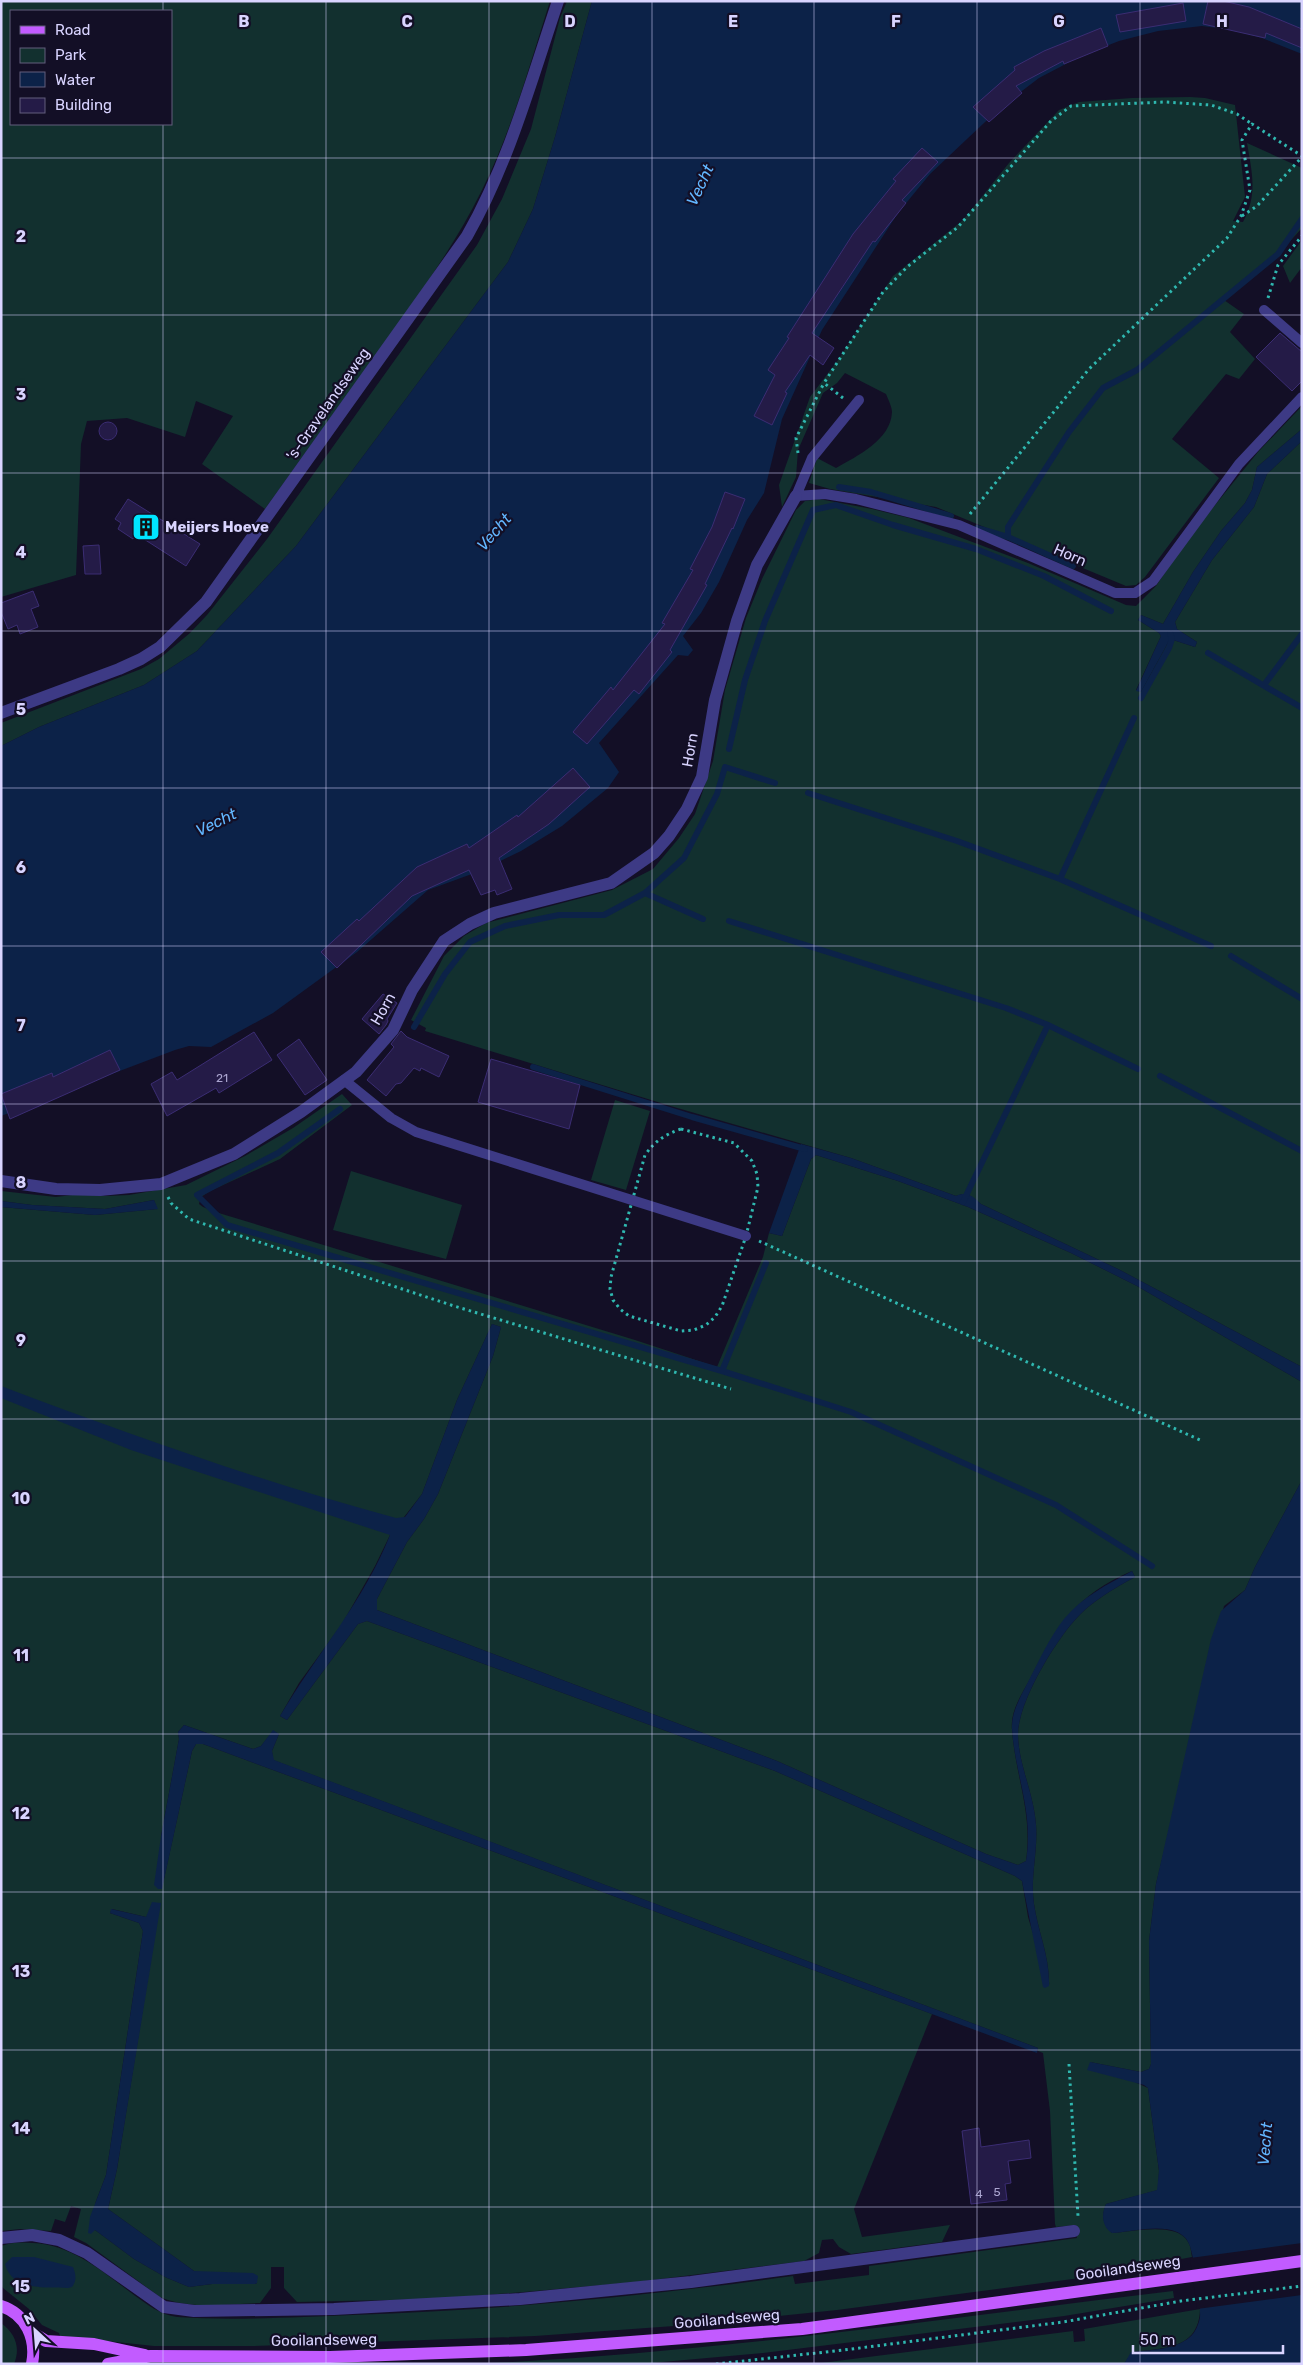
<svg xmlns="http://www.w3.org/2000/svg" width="1303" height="2365" font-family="Rubik,sans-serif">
  <rect width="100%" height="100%" fill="#130f26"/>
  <path fill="#12302f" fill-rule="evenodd" d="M1,1H550C530,64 512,130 482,190C455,245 418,296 382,346C343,400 304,455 265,509L202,464L233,416L196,401L185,437L127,418L87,421L81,444L76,575L1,597ZM11,11H171V124H11Z
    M567,1H592L555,137L533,209L508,262L296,546L197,651L144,685L39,727L1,746V723L141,669L159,659L190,633L207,615L267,539L477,245L502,199L531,129L560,18Z
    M1190,97L1205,98L1235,105L1245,197L1233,221L1243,222C1258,194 1252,173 1247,143L1302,168V228L1283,249L1224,300L1244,314L1230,332L1255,359L1239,379L1226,374L1172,439L1219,478L1145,577L1136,585L1126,586L936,507L830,489L809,483L817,458L836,468C857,456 891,440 892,412C892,407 888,399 886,394L845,373L837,383L823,393L798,450L796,477L782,507L779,485L810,397L838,360L893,276L963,220L1009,163L1059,110L1079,102L1132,98Z
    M1302,240V267L1290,283L1283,266Z
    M1302,406V429L1257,467L1252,490L1245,503L1221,531L1193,572L1163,624L1141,615L1138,620L1159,633L1161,636L1136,690L1141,692L1170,639L1195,647L1197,642L1177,629L1175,622L1212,560L1254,507L1267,474L1302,441V1367L1120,1270L981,1204C973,1197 967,1191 956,1196L851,1158L674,1107L425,1031L426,1028L411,1020L444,956L464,936L486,923L612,890L653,869L679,838L695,814L713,761L725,690L746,618L762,579L796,510L805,501L819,499L872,509L909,518L1028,563L1126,605L1136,606L1156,586L1190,536L1258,452Z
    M342,1094L352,1105L280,1159L210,1191L201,1197L199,1204L203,1207L222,1214L635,1340L717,1367L763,1257L769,1233L782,1236L811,1159L816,1155L898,1181L968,1207L1071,1253L1137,1286L1302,1382V1480L1255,1567L1245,1590L1224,1606L1156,1884L1149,1941L1151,2064L1149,2069L1141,2072L1090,2062L1148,2088L1159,2171L1158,2190L1106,2204C1101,2216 1103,2225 1112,2233C1131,2232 1177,2221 1188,2242C1191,2246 1191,2253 1192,2257L1176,2260V2263L1148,2269L837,2310L702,2324L535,2336L253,2346H154L60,2336L59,2333L42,2325L29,2309L3,2288L1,2285V2246C11,2242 23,2242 33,2243C73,2245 103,2272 134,2295C147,2304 160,2315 177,2317C232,2321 297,2317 353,2315C501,2310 647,2296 793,2276L795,2284L869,2275V2266L1077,2238L1076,2225L1056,2227L1055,2224L1050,2111L1043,2053L1038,2051V2048L273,1760L272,1751L279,1734L273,1731L261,1746L253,1749L184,1725L178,1732L179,1739L161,1836L162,1888L192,1751L196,1744H203L932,2014L854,2209L862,2237L950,2225L942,2242L851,2254L839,2247L833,2239L822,2240L819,2253L804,2261L636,2282L524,2292L435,2299L297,2302L284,2288V2267H271V2288L260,2303C228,2304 190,2310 160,2297L86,2243L74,2237L81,2209L71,2206L65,2222L55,2219L51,2231L20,2229L1,2231V1207L95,1215L157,1209L154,1200L105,1209L32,1205L1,1201V1191L56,1197L80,1194L106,1196L129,1195L186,1185L245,1156L293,1128ZM492,1324L501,1327L493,1356L438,1494L424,1519L407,1542L377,1599V1610L777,1761L986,1854L1018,1865L1026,1861C1033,1813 1015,1775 1012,1729C1010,1711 1022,1694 1030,1679C1056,1628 1076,1594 1132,1571L1135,1577C1113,1589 1090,1602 1074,1621C1053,1645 1017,1704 1018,1736C1019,1766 1034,1794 1036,1825C1038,1852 1030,1877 1034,1904C1038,1932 1050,1957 1049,1986L1028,1917L1022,1881L1015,1876L775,1771L367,1621L358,1624L287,1720L280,1716L299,1683L342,1624L375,1566L390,1535L422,1494L457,1400ZM160,1903L117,2169L108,2209L194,2271L257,2283L255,2284H212L189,2287L165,2277L134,2259L95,2230L89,2232L96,2201L106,2175L143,1931L139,1923L110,1913L112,1909L146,1917Z
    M615,1100L650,1111L626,1190L591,1180Z
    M351,1171L462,1205L446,1259L333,1230Z
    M1173,2291L1174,2298L1064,2316L763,2353L640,2364H470C706,2354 939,2319 1173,2291Z
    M1200,2309C1199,2350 1163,2348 1132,2352L1124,2364H813L1073,2331L1074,2342L1085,2341L1084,2329Z
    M1,2323C15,2333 21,2347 14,2364H1Z"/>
  <path fill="#0c2248" d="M592,1H1302V54L1262,38L1233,30L1202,26L1158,31L1119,41L1081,56L1039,78L1001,107L967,139L930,174L898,213L822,330L782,419L764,493L747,520L719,582L701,613L683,636L693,650L688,656L678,655L599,743L619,772L608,788L562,826L521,851L480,871L428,890L357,952L273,1013L211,1047L189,1046L175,1050L1,1116V746L39,727L144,685L197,651L296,546L508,262L533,209L555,137Z
    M1302,429V441L1267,474L1254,507L1212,560L1175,622L1177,629L1197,642L1195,647L1170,639L1141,692L1136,691L1161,636L1159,633L1138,620L1141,615L1163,624L1193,572L1221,531L1245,503L1252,490L1257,467Z
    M801,1144L851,1158L956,1196C967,1191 973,1196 981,1204L1120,1270L1302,1367V1382L1137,1286L1071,1253L968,1207L898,1181L816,1155L811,1159L782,1236L769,1233Z
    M154,1200L158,1209L95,1215L1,1207V1201L32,1205L105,1209Z
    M492,1324L501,1327L493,1356L438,1494L424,1519L407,1542L377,1599V1610L777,1761L986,1854L1018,1865L1026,1861C1034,1812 1015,1775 1012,1729C1011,1712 1021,1696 1028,1682C1039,1661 1049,1638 1064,1619C1082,1597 1108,1584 1132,1571L1135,1577C1113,1589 1090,1602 1074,1621C1053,1645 1017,1704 1018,1736C1019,1766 1034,1794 1036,1825C1038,1852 1030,1877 1034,1904C1038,1932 1050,1957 1049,1986L1045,1988L1043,1987L1022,1881L1015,1876L775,1771L367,1621L358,1624L287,1720L280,1716C316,1655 364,1601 390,1535L131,1450L1,1398V1386C131,1435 262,1482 396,1518L405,1517L422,1494L457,1400Z
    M1302,1480V2364H1124L1131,2352C1150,2350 1175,2350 1190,2337C1195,2333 1199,2324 1200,2317C1201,2305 1194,2251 1188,2242C1186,2237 1181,2234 1177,2232C1158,2224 1131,2232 1112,2233C1102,2227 1101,2214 1106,2204L1157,2190L1159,2171L1148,2088L1144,2085L1087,2070L1090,2062L1141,2072L1149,2069L1151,2064L1149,1941L1156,1884L1211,1639L1221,1611L1245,1590L1255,1567Z
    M184,1725L253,1749L261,1746L273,1730L279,1734L272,1751L274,1760L1038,2048L1037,2053L203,1744H196L192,1751L162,1889H158L154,1885L161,1836L179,1739L178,1732Z
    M152,1902L161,1903L117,2169L108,2209L194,2271L253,2273L258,2276L257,2283L255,2284H212L189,2287L165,2277L134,2259L95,2230L91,2234L88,2233L90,2217L106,2175L143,1931L139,1923L110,1913L111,1909L146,1917Z
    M12,2257H34L73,2267C76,2275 77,2280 72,2287L68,2288C45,2287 12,2291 5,2264Z"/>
  <path fill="#130f26" d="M1302,2243V2295L1197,2309L1190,2258Z"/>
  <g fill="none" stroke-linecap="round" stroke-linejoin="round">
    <path stroke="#0c2248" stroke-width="6" d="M839,487L871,492L951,516
      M977,528L1008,537L1073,566
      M1008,537V527L1069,432L1103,388L1137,370L1278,254L1302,219
      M1208,653L1302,708
      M1264,685L1302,634
      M1141,698L1169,648L1172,639L1170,633
      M729,749L745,680L765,621L813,510L836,505L893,525L976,549L1044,576L1111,611
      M808,793L957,841L1060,879L1211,946
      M1060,879L1134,718
      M645,893L703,919
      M729,921L1006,1008L1048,1025L1138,1069
      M1231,956L1302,999
      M414,1027L445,974L470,942L505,926L559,915H604L645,893L684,858L717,794L725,767L775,783
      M533,1067L692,1117L805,1149
      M1160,1076L1302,1151
      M340,1109L278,1153L197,1195L227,1225L722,1371L851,1412L1056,1505L1152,1566
      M963,1202L1048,1025
      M722,1371L766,1263"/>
  </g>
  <path fill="#241b47" stroke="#3b2d73" d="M1208,1H1223L1249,7L1302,29V48L1266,33L1265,38L1203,24Z
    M1183,3L1186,21L1120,32L1116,15Z
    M1101,28L1108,46L1064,64L1063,61L1016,86L1022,93L989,122L973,107L1015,70L1014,67L1044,51Z
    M922,148L938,162L902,200L906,203L875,242L873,241L812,333L834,348L823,365L810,355L785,392L787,393L772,425L754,416L775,375L768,370L789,338L787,337L853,234L896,181L893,179Z
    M1280,333L1302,352V381L1292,391L1256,357Z
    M99 431a9 9 0 1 1 18 0a9 9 0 1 1-18 0Z
    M725,492L745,499L733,529L732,528L705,584L707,585L670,650L672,652L639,694L634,690L587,744L573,732L611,687L613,690L665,624L662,623L693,570L690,569L712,527Z
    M128,499L200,544L186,566L136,534L133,539L118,529L121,523L115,519Z
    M99,545L101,574H85L83,546Z
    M33,591L39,606L31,609L38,627L20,634L17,625L8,629L1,612V603Z
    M573,768L590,787L549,824L499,858L512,889L497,895L495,890L481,895L469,870L412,896L337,968L321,952L357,919L359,921L417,867L467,844L469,848L517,815L518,817Z
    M383,994L397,1003L387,1019L388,1021L386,1025L379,1034L362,1019Z
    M401,1031L407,1037L449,1056L439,1077L421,1068L420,1071L414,1068L401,1083L396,1084L386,1096L367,1080L394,1047L391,1044Z
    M254,1032L272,1060L219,1093L216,1088L167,1116L151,1084L172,1072L177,1080Z
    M299,1039L327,1080L305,1095L277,1055Z
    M110,1050L120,1070L10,1119L1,1094L52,1073L53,1077Z
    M491,1059L580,1085L569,1129L478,1102Z
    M979,2128L981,2147L1029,2140L1031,2158L1008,2161L1011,2183L1005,2184L1007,2200L971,2204L962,2131Z"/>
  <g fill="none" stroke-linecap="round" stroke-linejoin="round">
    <path stroke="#2fb8b0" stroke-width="3" stroke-dasharray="2.5 4" stroke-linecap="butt" d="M1242,216L1257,206L1302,157
      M1268,298L1278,265L1302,236
      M843,398L824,383L883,292L907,267L958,227L1051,121L1071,106L1165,102L1211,105L1237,114L1252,124
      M798,453L796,438L824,383
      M970,514L1089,369L1227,238L1241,216L1250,190L1242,140L1252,124L1302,156
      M681,1129L734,1143L752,1161L757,1174L758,1187L746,1236L722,1306L715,1317L706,1325L694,1330L681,1331L629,1316L620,1309L613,1300L610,1289L611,1277L645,1155C655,1141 664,1135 681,1129Z
      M168,1197L171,1203L189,1219L454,1306L731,1389
      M759,1241L1200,1440
      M1069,2064L1078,2216
      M716,2364L844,2350L1063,2322L1181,2301L1302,2286"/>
    <path stroke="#3d3a85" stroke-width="10" d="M1264,310L1302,343
      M796,496L825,494L856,499L959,525L1115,593H1135L1153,581L1239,464L1302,397
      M796,496L812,458L859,400
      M344,1080L391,1118L416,1132L746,1236"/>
    <path stroke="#3d3a85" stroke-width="12" d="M1,713L119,669L141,659L160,647L206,602L467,236C509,162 531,81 558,1
      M1,1181L56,1189L100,1190L161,1184L234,1154L301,1112L356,1072L393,1030L412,990L444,941L470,924L494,913L611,883L654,853L669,836L687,809L702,777L715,700L737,621L757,565L796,496
      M1,2238L32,2235L59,2240L87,2253L164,2307L194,2311L334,2309L520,2299L691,2282L1074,2231"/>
    <path stroke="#c25bff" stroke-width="12" d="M1,2306C26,2314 37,2339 32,2364
      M31,2332L46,2341L94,2344L145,2355
      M108,2364L151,2356L330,2357L526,2350L802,2329L1302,2261"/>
  </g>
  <path fill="none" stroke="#d9d4ff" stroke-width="1" stroke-opacity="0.55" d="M163,1V11M326,1V2364M489,1V2364M652,1V2364M814,1V2364M977,1V2364M1140,1V2364M163,124V2364M1,158H1302M1,315H1302M1,473H1302M1,631H1302M1,788H1302M1,946H1302M1,1104H1302M1,1261H1302M1,1419H1302M1,1577H1302M1,1734H1302M1,1892H1302M1,2050H1302M1,2207H1302"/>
  <defs>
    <symbol id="building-square" viewBox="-11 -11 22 22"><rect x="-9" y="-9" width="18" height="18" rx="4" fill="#00e5ff" stroke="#130f26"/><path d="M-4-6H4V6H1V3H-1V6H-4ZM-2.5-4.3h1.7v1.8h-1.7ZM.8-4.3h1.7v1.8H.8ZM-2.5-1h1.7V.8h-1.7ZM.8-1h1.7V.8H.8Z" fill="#111"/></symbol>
  </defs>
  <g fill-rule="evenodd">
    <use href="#building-square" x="130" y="511" width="32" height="32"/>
  </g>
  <g text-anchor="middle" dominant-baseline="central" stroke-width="4.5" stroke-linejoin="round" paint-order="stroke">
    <g font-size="12" fill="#aca6d1">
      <text x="222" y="1078">21</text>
      <text x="997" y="2192">5</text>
      <text x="979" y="2194">4</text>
    </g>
    <g font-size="15" fill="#d9d4ff" stroke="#130f26">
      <text transform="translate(328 404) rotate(-55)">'s-Gravelandseweg</text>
      <text transform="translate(1070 555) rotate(24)">Horn</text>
      <text transform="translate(690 750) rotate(-80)">Horn</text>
      <text transform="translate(383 1009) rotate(-60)">Horn</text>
      <text transform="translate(1128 2268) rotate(-8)">Gooilandseweg</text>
      <text transform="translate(727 2319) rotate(-5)">Gooilandseweg</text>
      <text transform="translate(324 2340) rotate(-1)">Gooilandseweg</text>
    </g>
    <g font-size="15" font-weight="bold" fill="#d9d4ff" stroke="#130f26" text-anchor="start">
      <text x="165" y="527">Meijers Hoeve</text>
    </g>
    <g font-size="16" font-style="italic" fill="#62b6ff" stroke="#130f26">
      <text transform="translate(700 185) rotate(-65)">Vecht</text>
      <text transform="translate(494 532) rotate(-49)">Vecht</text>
      <text transform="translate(216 822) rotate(-26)">Vecht</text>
      <text transform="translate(1265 2144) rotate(-85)">Vecht</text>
    </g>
  </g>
  <g font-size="16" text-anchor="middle" font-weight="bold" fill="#d9d4ff" stroke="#130f26" stroke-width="4.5" stroke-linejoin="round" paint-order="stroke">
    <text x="244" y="27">B</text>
    <text x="407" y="27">C</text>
    <text x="570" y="27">D</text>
    <text x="733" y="27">E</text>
    <text x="896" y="27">F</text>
    <text x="1059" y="27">G</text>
    <text x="1222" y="27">H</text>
    <text x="21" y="242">2</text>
    <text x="21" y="400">3</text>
    <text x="21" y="558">4</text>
    <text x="21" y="715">5</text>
    <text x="21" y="873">6</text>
    <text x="21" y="1031">7</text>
    <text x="21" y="1188">8</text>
    <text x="21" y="1346">9</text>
    <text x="21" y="1504">10</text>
    <text x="21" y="1661">11</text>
    <text x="21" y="1819">12</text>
    <text x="21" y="1977">13</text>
    <text x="21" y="2134">14</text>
    <text x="21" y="2292">15</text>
  </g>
  <rect width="1303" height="2365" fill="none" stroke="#d9d4ff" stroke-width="5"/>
  <rect x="10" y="10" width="162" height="115" fill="#130f26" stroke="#625e7d"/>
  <rect x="20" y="26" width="25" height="8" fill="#c25bff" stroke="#625e7d"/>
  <text x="55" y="35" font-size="15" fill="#d9d4ff">Road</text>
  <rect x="20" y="48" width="25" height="15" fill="#12302f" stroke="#625e7d"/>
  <text x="55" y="60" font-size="15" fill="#d9d4ff">Park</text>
  <rect x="20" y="72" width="25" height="15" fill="#0c2248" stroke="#625e7d"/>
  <text x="55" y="85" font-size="15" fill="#d9d4ff">Water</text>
  <rect x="20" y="98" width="25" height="15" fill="#241b47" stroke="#625e7d"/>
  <text x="55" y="110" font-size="15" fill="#d9d4ff">Building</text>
  <g transform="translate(35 2330) rotate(334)" stroke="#130f26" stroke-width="4" paint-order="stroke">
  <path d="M0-4L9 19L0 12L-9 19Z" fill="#d9d4ff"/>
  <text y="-8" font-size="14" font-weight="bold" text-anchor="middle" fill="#d9d4ff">N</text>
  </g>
  <path d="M1133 2345v8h150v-8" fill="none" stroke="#d9d4ff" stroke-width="2.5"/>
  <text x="1140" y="2345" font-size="15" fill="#d9d4ff" stroke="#130f26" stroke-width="4" paint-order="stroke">50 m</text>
</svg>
